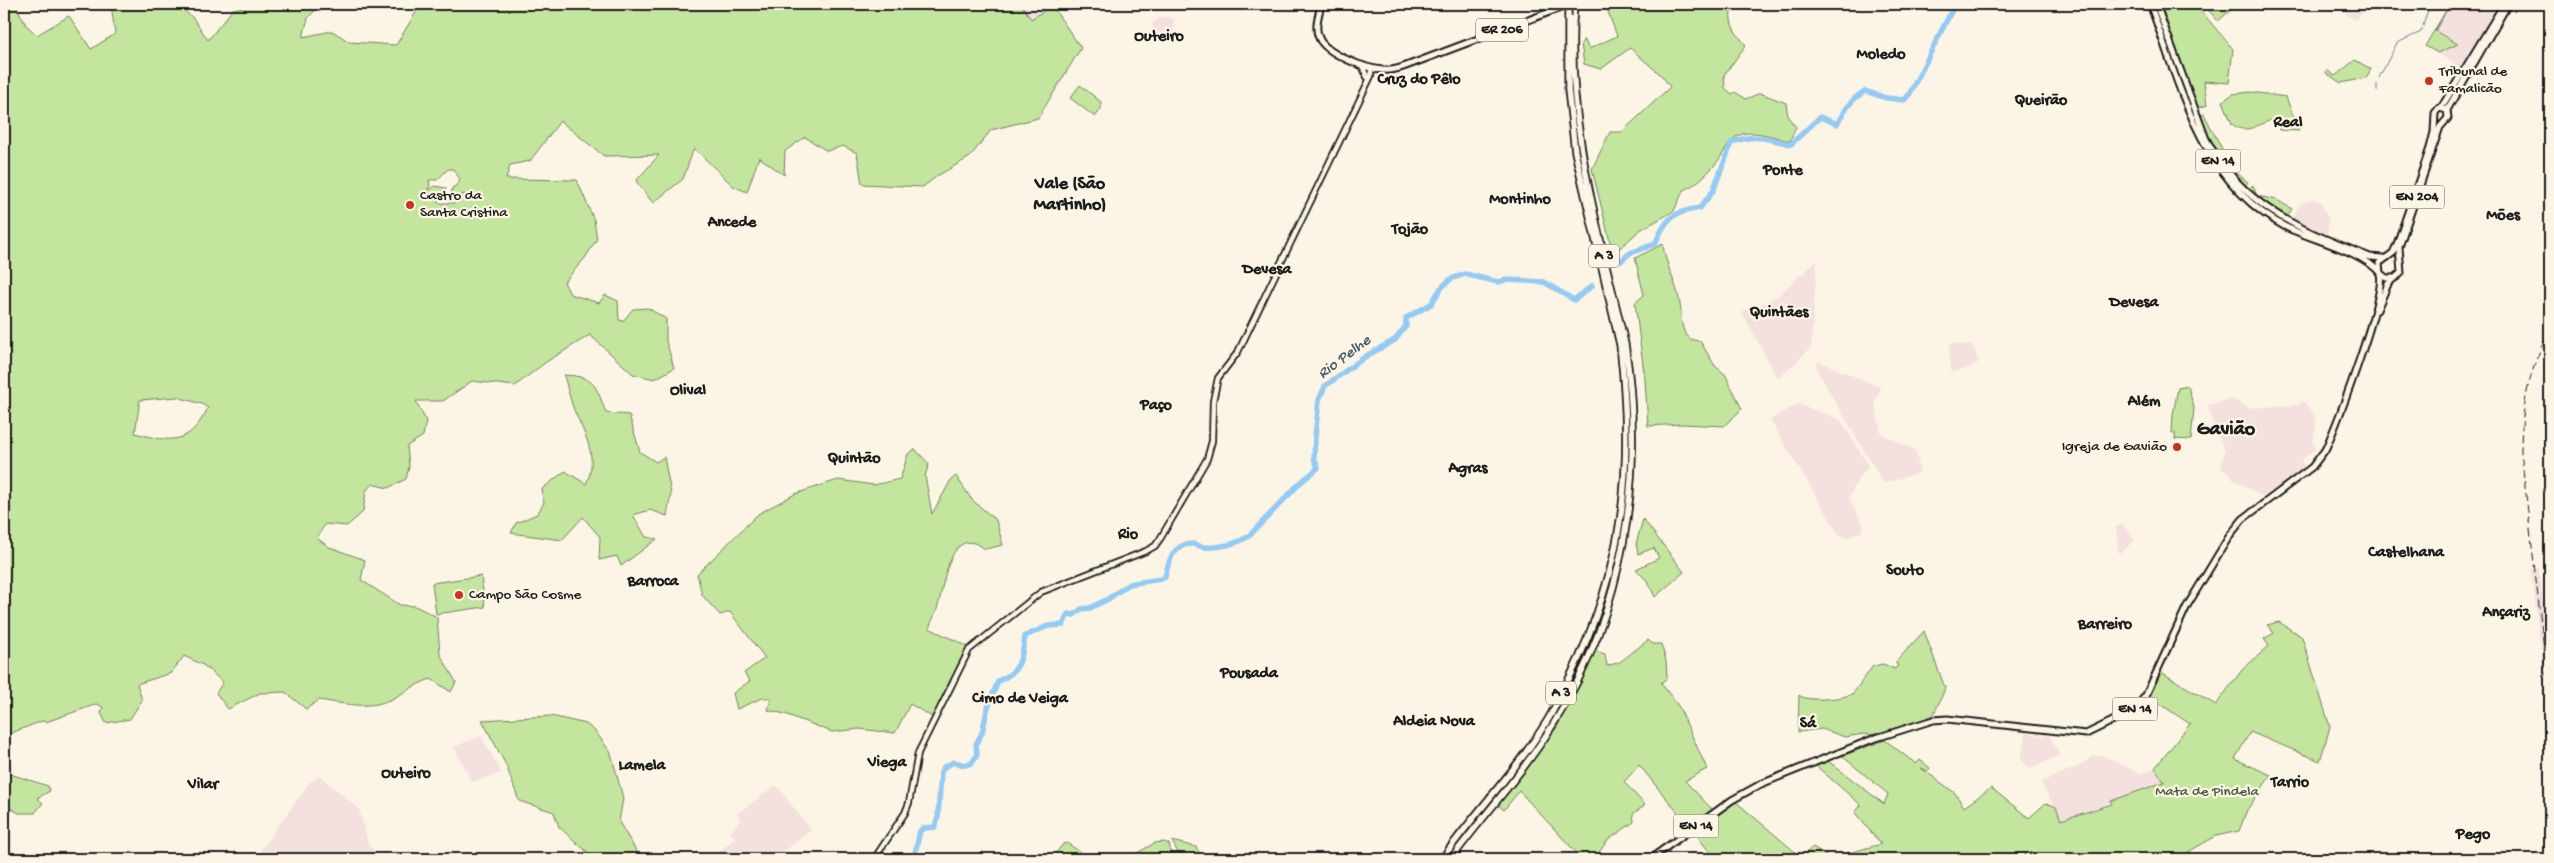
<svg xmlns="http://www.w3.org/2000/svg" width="2554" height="863" font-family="'Gochi Hand',sans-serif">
  <rect width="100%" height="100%" fill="#fcf5e5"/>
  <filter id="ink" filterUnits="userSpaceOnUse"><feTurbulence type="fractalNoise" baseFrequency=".02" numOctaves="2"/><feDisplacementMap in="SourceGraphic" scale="10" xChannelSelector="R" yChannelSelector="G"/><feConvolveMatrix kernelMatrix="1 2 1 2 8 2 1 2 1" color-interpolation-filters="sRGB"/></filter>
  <g filter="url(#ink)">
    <path fill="#f4e0de" d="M1021,4H1052V6L1031,19Z
      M2351,4H2370L2356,20L2345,14Z
      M2449,4H2499L2462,68L2425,46Z
      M1161,17L1174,18V35H1154L1152,23Z
      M2313,199L2320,201L2329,221L2327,234L2303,226L2292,219L2300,204Z
      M1817,260L1811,348L1778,379L1742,312L1775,298Z
      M1949,343L1973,346L1979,362L1967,369L1951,372Z
      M1819,361L1881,388L1875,402L1881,433L1916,451L1920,473L1883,483L1818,372L1816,363Z
      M2232,399L2249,408L2300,405L2301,402H2304L2315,416L2316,427L2312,443L2316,449L2301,460L2305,468L2265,496H2261L2234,480L2230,473L2221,469L2225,451L2214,426L2208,405Z
      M1798,404L1841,420L1869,467L1859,477L1849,498L1864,526L1862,532L1849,537L1840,536L1770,420Z
      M2122,524L2135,540L2120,553L2118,552L2116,528Z
      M2539,568L2550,664V666L2543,667L2531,569Z
      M2025,733L2049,736L2060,755L2029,769L2021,760Z
      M481,736L502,773L472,782L454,747Z
      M2102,755L2141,774L2155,768L2164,782L2112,801V803L2061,820L2041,782L2079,766L2093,756Z
      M320,776L359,809L369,846L384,859H254L310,782Z
      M776,785L811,830L775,859H715L713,857L735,838L730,832L741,820L737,814Z"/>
    <path fill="#c4e59e" stroke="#70805d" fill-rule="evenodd" d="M4,4H15L26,25L37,35L69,16L91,49L115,34L111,4H176L193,18L208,40L233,9L259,4H321L308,18L303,37L332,31L350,42L396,45L421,4H1021L1031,19L1052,6L1081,48L1038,118L991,130L970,157L937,176L923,187L862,184L857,153L843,146L827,151L805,137L785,151L784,175L759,157L747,192L733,186L694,148L683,179L653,203L636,181L659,155L604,156L560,121L530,161L510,165L506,179L577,180L594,220L597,239L585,258L564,282L570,294L599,303L605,295L618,301L619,320L623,321L633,309L648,308L666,319V341L674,368L655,379L633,374L590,335L546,362L515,386L472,381L443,401H416L426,421L423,436L407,446L409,467L406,479L388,488L372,484L366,491L363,512L347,526L325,524L317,538L329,547L365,560L361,580L400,605L415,606L437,617L440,654L456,682L451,692L431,679C414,684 401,696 385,702C364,709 340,703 319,700L306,709L285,692L260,693L228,709L216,693L223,682L203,665L184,656L171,673L137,684L142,700L130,719L106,723L101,713L103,707L97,704L46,722L42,721L4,736ZM448,169H453L460,179L457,185L452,188L451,199L464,194L465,196L454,203H438L437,194L445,191L446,188L435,186L427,192L430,185L429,180H437ZM177,397L202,404L208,408C189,445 172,443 135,433L140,400Z
      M1613,4H1616L1620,9C1637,2 1661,0 1679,7L1686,4H1733C1727,23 1734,31 1746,45L1724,75L1725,88L1732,94L1735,92L1746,99L1760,93L1786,103L1788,117L1796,127L1790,141C1776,138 1754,129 1740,135C1728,140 1726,149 1720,158C1712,170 1696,185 1683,191L1674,211L1640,230L1613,254L1592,169L1610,132H1622L1670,87L1662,76L1630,48L1601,69L1584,64L1581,44L1584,39L1589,49L1617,36L1607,9Z
      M2161,4H2195L2233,49L2229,83L2204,81L2207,105L2196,109Z
      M2203,4H2238L2218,21Z
      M2450,4L2435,31L2458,44L2438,53L2425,46Z
      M2355,60L2371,69L2366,78L2341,83L2326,73L2327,70L2335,76Z
      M1080,85L1101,102V109L1095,117L1070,98Z
      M2251,92L2286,97L2299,131L2279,130L2277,119C2260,121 2248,137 2232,124L2223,101L2233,94Z
      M2204,114L2233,170L2248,182L2243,188L2208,139L2198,116Z
      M2253,185L2257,196L2277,200L2292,209L2286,219L2246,191Z
      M1663,244C1665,265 1677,283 1680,304C1682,314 1680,326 1686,335C1689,339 1695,341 1700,341L1715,366L1725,374L1742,409L1724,426L1682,424L1648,426L1645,380L1635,303L1644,295L1635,258Z
      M564,375C596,376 596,387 606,413L629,415L640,452L656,462L664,457L671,494L667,516L650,510L633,515L646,537L657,539L621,566L617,556L599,560L600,537L583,517L562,540L511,533L516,523L537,514L544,503L542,489L565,471L586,484C599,457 585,435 574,410C570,399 567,386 564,375Z
      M2188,386L2194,408L2191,440L2175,439V433H2172L2173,414L2178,388Z
      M915,449L929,464L925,476L932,514L951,480L956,476L972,500L996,520L1003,545L985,549C950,522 944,584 938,606C936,613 932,620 929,628L969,647L932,717L910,704L895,733L859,729L832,732L785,714L768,710L771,698H762L737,709L733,693L750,681L744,673L765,658L730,612L720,615L702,595L697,574L758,514L795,494L838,480L874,485L900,479L908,454Z
      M1643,519L1684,572L1655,597L1648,582L1636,569L1659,558L1654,548L1638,554L1636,544Z
      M481,576L485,607L436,614L432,583Z
      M2279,622L2302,637L2330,727L2320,761L2250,732L2235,759L2271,775L2247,810L2239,831L2216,836L2188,852L2204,859H1715L1694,832L1697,827L1735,801L1801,857L1813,847L1831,858L1881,844L1855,813L1861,805L1816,766L1828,761L1884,804L1888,794L1842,756L1885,740L1916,764L1920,760L1930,768L1928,771L1921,768L1955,793L1964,807L1991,788L2029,818L2046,803L2056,807L2061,820L2112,804L2111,801L2164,782L2155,768L2190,724L2150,697L2161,672L2216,705L2242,670L2269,646L2264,639L2274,633L2267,625Z
      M1924,631L1945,688C1942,697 1937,707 1933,716L1880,736L1864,734L1845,737L1822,729L1798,732L1799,695C1805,702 1843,699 1852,694C1854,692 1871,669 1873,666L1883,664L1895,669L1898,665L1895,663Z
      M1648,640L1653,644H1661L1666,661L1667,678L1661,683L1679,707L1707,769L1685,781L1713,810L1689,826L1639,765L1624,782L1645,805L1633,814L1634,822L1608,840L1594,859H1582L1519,791L1504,810L1498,805L1557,727L1595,651L1605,654L1607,666L1620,662Z
      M551,716L586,724L595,731L611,753L623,798L619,822L641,859H592L594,858L559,827L554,812L519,801L506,765L482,720Z
      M4,770L10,774L48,786L50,791L37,798L43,803L35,813H19L4,805Z
      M1172,841L1196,847L1203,859H1181Z
      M1164,842L1169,844L1173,859H1126L1155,843Z
      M1067,843L1090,859H1051L1063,844Z"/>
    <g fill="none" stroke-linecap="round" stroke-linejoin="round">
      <path stroke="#65849d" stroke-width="1" d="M2379,78L2397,43L2421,32L2430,4
        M2377,84V91"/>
      <path stroke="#95caf3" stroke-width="5.5" d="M1724,163L1731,143C1754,133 1767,139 1791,144L1820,117L1837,124C1845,110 1851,99 1865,91L1886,98L1904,100L1909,95L1955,4
        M1621,261L1630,253L1655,244C1666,218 1672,212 1700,208L1713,191L1723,165
        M1165,577C1168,563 1173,543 1192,544C1196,544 1200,547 1204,547C1219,548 1237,544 1249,536L1300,483L1318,468L1314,458L1315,437L1319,400L1325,386L1366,356L1395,340L1406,326V318L1431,304L1441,288L1451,279L1465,274L1498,282L1506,280L1544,282L1574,300L1592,286
        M938,817L941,772L944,767L954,762L965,765L972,763L977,755L976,744L982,733L987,710L998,681C1020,672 1022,659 1025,636L1048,626L1063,625L1068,614L1074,615L1081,609L1090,608L1108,599L1129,584L1161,579
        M911,859L914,857L920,831L924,828L935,827L937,820"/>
      <defs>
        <path id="secondary" d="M1362,65L1367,77
          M874,859L905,813L909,803L918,753L969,650L1041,592L1146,551L1155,546L1160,539L1207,459L1212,441L1213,401L1218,378L1238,352L1371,76V68"/>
        <path id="primary" d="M1321,4C1319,15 1314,27 1319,38C1326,54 1366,69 1383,70C1391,71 1398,69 1406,66L1571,4
          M2441,108L2504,4
          M2447,110L2439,108L2435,113L2434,132L2430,148L2397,244L2393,253L2379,263L2380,273L2386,278H2395L2401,273L2399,247L2440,127L2448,118L2447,110L2508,4
          M2377,310L2388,284L2393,279
          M1650,859L1732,800L1761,784L1873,739L1933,720L1947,719L2086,734L2133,711L2146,695L2187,606L2230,535L2243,519L2312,467L2325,450C2337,424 2386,295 2380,274"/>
        <path id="trunk" d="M2150,4C2180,85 2201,182 2284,226C2311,240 2361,250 2380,273
          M2156,4L2206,139C2244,209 2300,229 2370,257L2383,258"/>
        <path id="motorway" d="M1442,859C1475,812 1517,770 1547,721C1556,707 1562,691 1570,677C1625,566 1634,466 1620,345L1575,152L1568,90V16
          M1451,859C1485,813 1524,772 1554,723C1625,610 1645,475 1625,344C1599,232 1565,121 1574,4"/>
      </defs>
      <use href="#secondary" stroke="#1c1c1c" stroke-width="8"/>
      <use href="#primary" stroke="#1c1c1c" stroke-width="9"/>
      <use href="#trunk" stroke="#1c1c1c" stroke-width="9"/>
      <use href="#motorway" stroke="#1c1c1c" stroke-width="9"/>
      <use href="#secondary" stroke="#fcf5e5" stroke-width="4.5"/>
      <use href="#primary" stroke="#fcf5e5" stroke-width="5"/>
      <use href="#trunk" stroke="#fcf5e5" stroke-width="5"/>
      <use href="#motorway" stroke="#fcf5e5" stroke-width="5.5"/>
      <path stroke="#1c1c1c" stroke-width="1" stroke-dasharray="8 4" stroke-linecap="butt" d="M2550,330C2529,368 2521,409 2521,452L2550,700"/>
      <defs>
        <path id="motorway-bridge" d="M1568,16V4"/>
      </defs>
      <use href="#motorway-bridge" stroke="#1c1c1c" stroke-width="9" stroke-linecap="butt"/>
      <use href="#motorway-bridge" stroke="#fcf5e5" stroke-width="5.5"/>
    </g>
  </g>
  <g fill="#c8321e" stroke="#fcf5e5" stroke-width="2">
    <circle cx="2429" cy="81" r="5"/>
    <circle cx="410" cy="205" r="5"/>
    <circle cx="2177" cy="447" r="5"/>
    <circle cx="459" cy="595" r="5"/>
  </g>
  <g text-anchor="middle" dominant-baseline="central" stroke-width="4.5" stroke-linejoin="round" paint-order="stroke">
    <g fill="#fcf5e5" stroke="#5f5d58" stroke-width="1">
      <rect x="1476" y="18.5" width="52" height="23" rx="4"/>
      <rect x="2195.5" y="149.5" width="45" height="23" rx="4"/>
      <rect x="2389.5" y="185.5" width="55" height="23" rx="4"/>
      <rect x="1589" y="244.5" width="30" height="23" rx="4"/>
      <rect x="1546" y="681.5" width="30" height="23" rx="4"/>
      <rect x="2112.5" y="697.5" width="45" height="23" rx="4"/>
      <rect x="1673.5" y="814.5" width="45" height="23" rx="4"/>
    </g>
    <g font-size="14" font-weight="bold" fill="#1c1c1c">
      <text x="1502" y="30">ER 206</text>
      <text x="2218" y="161">EN 14</text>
      <text x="2417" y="197">EN 204</text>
      <text x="1604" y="256">A 3</text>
      <text x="1561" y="693">A 3</text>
      <text x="2135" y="709">EN 14</text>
      <text x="1696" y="826">EN 14</text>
    </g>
    <g font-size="15" fill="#1c1c1c" stroke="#fcf5e5" text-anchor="start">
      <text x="2439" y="72">Tribunal de<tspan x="2439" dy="17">Famalicão</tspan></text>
      <text x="420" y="196">Castro da<tspan x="420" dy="17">Santa Cristina</tspan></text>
      <text x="2167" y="447" text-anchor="end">Igreja de Gavião</text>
      <text x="469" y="595">Campo São Cosme</text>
    </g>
    <g font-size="15" fill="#4e5843" stroke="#fcf5e5">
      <text x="2207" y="792">Mata de Pindela</text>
    </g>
    <g font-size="16" font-weight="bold" fill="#1c1c1c" stroke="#fcf5e5">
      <text x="1159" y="37">Outeiro</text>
      <text x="1881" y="55">Moledo</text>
      <text x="1419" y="80">Cruz do Pêlo</text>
      <text x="2041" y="101">Queirão</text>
      <text x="2288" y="123">Real</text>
      <text x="1783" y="171">Ponte</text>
      <text x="1520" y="200">Montinho</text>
      <text x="2503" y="216">Mões</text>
      <text x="732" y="223">Ancede</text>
      <text x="1410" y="230">Tojão</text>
      <text x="1267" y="270">Devesa</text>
      <text x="2134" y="303">Devesa</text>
      <text x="1779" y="313">Quintães</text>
      <text x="688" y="391">Olival</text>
      <text x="2144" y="402">Além</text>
      <text x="1156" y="406">Paço</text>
      <text x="854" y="459">Quintão</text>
      <text x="1468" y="469">Agras</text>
      <text x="1128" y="535">Rio</text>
      <text x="2406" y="553">Castelhana</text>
      <text x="1905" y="571">Souto</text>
      <text x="653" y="582">Barroca</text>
      <text x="2506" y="613">Ançariz</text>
      <text x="2105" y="625">Barreiro</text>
      <text x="1249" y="674">Pousada</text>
      <text x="1020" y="699">Cimo de Veiga</text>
      <text x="1434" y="722">Aldeia Nova</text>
      <text x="1808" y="724">Sá</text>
      <text x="887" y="763">Viega</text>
      <text x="642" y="766">Lamela</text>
      <text x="406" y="774">Outeiro</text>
      <text x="2290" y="783">Tarrio</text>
      <text x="203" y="785">Vilar</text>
      <text x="2473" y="835">Pego</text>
    </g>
    <g font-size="16" font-style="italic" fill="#465967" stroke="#fcf5e5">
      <text transform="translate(1345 358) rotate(-37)">Rio Pelhe</text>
    </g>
    <g font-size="18" font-weight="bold" fill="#1c1c1c" stroke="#fcf5e5">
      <text x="1070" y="184">Vale (São<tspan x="1070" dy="21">Martinho)</tspan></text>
    </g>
    <g font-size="20" font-weight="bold" fill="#1c1c1c" stroke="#fcf5e5">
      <text x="2226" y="430">Gavião</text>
    </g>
  </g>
  <rect width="2554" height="863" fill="none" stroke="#fcf5e5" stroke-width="20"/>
  <rect x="10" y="10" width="2534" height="843" fill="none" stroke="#1c1c1c" stroke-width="2" filter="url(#ink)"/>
</svg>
